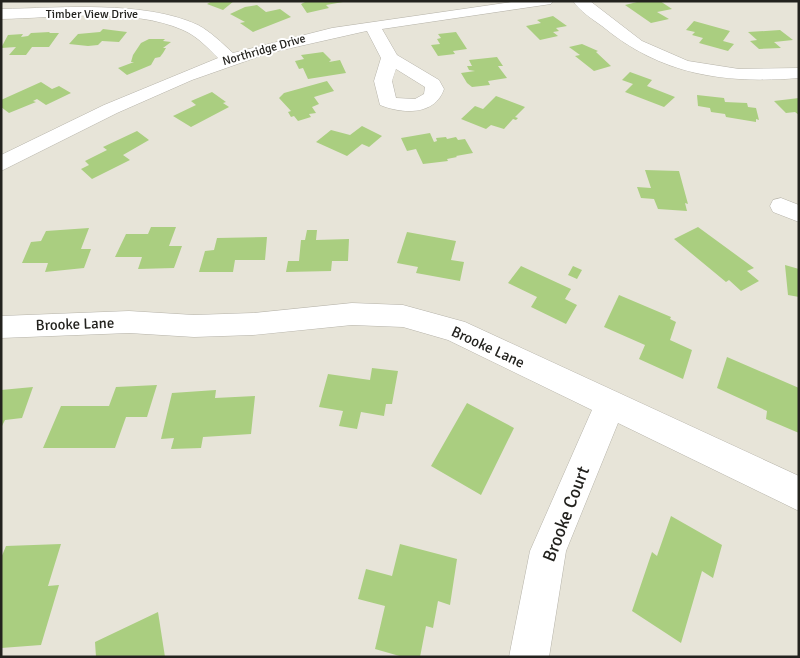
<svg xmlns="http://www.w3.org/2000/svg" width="800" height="658" font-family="Signika,sans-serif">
  <rect width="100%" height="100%" fill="#e7e4d8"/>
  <path fill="#aace80" d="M212,1H234L223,10L207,4Z
    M307,1H343V2L326,5L329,8L307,13L301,4Z
    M641,1H660L672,9L657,12L669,19L651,23L625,5Z
    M257,5L266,12L280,9L291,17L253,32L240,23L245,22L230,14L245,7Z
    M553,16L567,26L556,28L559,31L553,32L558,36L540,40L526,26L541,23L537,20Z
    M694,21L730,31L723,41L734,44L728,51L699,43L703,38L692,35L695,32L686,30Z
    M103,29L127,32L119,42L102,41L98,45L88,46L69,44L78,34L100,32Z
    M780,30L793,40L774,42L781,48L759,49L750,41L757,40L748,32Z
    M50,32L49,33H59L49,47H32L26,55H9L16,47L1,48L8,35L23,34L21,37L28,36L31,33Z
    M456,32L467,49L453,51L455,54L438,56L431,45L440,44L437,39L441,38L438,34Z
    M149,39H165L163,41L171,42L163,48H166L163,53L160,57L155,58L151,65L127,75L118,68L134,62H131L133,55L141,43Z
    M582,44L598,51L596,52L611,66L594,71L575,56L580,55L569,47Z
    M323,52L331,60L329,62L340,60L346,73L308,79L303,68L299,69L295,61L304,59L301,55Z
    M497,57L503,66H498L507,78L488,81L490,85L472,87L467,83L461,73L475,71L469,70L467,66H472L469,60Z
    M630,72L652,80L647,86L675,97L664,107L625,92L633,84L622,80Z
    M327,81L334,91L314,97L319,104L312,107L316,113L309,114L311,117L298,121L294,116L291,117L288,112L291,111L279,98L284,93Z
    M41,82L52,89L59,86L71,93L46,105L37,99L33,101L36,102L9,113L1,107V100Z
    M212,92L226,102L223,103L229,107L191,127L173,116L196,105L191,101Z
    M697,95L724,98L725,102L747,103L748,107L756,108L759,120L756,119V122L726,117L725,114L711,112L710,108L698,106Z
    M496,96L525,107L515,117L518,118L516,120L513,119L504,129L491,125L486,129L461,119L475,106L483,109Z
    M799,98V115L795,112L786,113L774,101Z
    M362,126L382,136L369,147L362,144L347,156L316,142L331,130L350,135Z
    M137,131L149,140L123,155L130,160L92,179L81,169L89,165L85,161L107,150L103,147Z
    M430,133L434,142L437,141L436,138L446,137L447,139L456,137L458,140L465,139L473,153L456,156L457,157L447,159L448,161L423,164L416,149L407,151L401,138Z
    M645,170L679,171L688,204L685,203L687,211L658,209L654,199L641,198L637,187L651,188Z
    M151,227H176L169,246H182L174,268L138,269L142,257H115L126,234H148Z
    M698,227L754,268L747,271L759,281L741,291L729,280L726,282L674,239Z
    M89,228L81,249H91L84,268L45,272L48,263H22L31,242L41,241L46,231Z
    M307,230H317L316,240L349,239L348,261H332L331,271L286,272L288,261H299L301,240H305Z
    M407,232L456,241L451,260L464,262L460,281L416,273L418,267L397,263Z
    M267,237L265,260H235L233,272H199L205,251L214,250L217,238Z
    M785,265L799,269V297L788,295Z
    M521,266L571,289L565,299L577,305L566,324L531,307L537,297L508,283Z
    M573,266L582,270L577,279L568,275Z
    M619,295L671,317L670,319L676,322L670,340L692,350L683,379L639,359L645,345L604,327Z
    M727,357L799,388V433L766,419L767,411L717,388Z
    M372,368L398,371L392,404H386L384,416L361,412L357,429L339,426L343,411L319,407L328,374L370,380Z
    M157,385L147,417H126L115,448H43L61,406H109L116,387Z
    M33,387L22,418L5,420L1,428V390Z
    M216,390L215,398L255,396L251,434L203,437L201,448L171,449L174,438L161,439L172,393Z
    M467,403L514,428L481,495L431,466Z
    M671,516L722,545L713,578L702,571L681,643L632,611L652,552L657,556Z
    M61,544L48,586L59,585L41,645L1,648V558L6,546Z
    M400,544L457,559L450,605L438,601L433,628L426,626L420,657H403L375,649L385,606L358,599L366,569L392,576Z
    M158,612L165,657H96L95,642Z"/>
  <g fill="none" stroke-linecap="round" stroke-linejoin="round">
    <defs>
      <path id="minor" d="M519,1H553L551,4L382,29L397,55L439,80L444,89C435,116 402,114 380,105L374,81L381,58L367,31L362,32L269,53L192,80L117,113L1,171V155L104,105L218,58C208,48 197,36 183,30C131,7 57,18 1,19V9C60,8 144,0 198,25C211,32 222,43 233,53L332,28ZM396,69L425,87L424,94L415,99L396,98L392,81Z
        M573,1H590L642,41L688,61L739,69L799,68V78C724,84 661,75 602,26C592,19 580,11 573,1Z
        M781,198L799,205V222L773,212L770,206L773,200Z
        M352,303L403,305L465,322L799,476V511L618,423L566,551L549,657H509L530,551L592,410L448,340L403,327L352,325L253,335L194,337L129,333L1,338V316L129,311L194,315L253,313Z"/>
    </defs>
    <use href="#minor" stroke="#b6b3a9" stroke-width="1"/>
    <use href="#minor" fill="#fff" fill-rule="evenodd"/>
  </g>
  <g text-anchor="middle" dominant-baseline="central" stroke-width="4" stroke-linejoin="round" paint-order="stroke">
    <g font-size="12" fill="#23221e" stroke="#fff">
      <text x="92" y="14">Timber View Drive</text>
      <text transform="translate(264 50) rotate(-16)">Northridge Drive</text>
    </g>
    <g font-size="15" fill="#23221e" stroke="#fff">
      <text transform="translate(75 324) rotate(-2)">Brooke Lane</text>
      <text transform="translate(488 347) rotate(25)">Brooke Lane</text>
    </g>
    <g font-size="18" fill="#23221e" stroke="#fff">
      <text transform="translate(566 514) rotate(-69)">Brooke Court</text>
    </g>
  </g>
  <rect width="800" height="658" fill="none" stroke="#23221e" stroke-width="5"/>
</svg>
